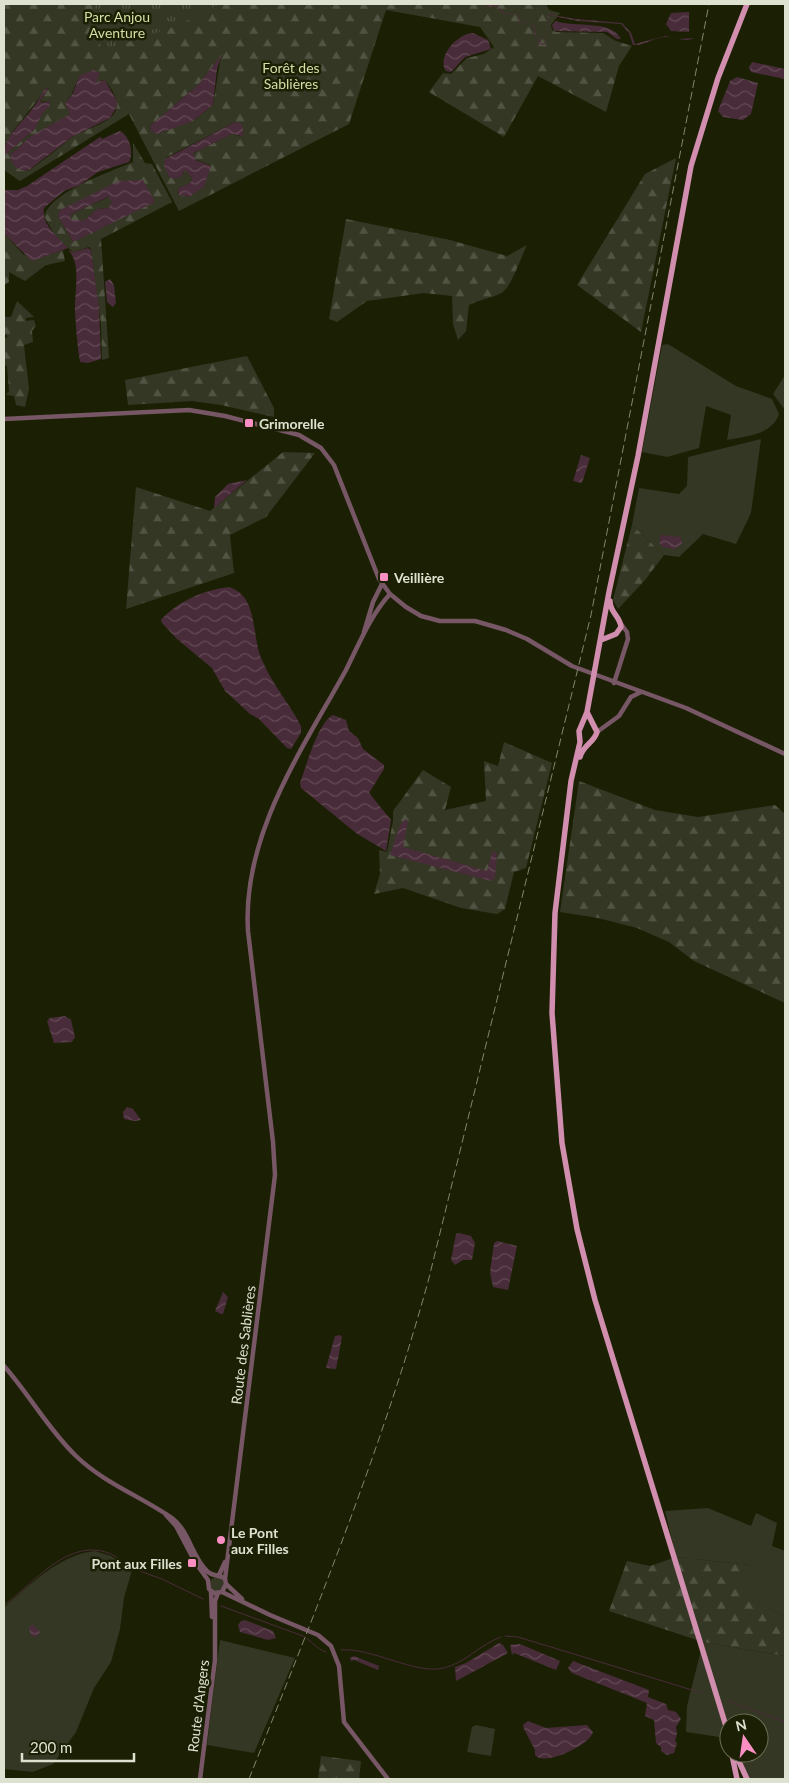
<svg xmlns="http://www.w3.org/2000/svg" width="789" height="1783" font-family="Lato,sans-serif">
  <defs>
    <pattern id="forest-firs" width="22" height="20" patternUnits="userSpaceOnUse" patternTransform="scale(1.25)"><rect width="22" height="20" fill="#343723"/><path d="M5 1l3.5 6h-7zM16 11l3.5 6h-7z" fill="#515442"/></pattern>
    <pattern id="park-tufts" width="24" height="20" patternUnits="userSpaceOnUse" patternTransform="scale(1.25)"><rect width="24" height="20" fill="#343723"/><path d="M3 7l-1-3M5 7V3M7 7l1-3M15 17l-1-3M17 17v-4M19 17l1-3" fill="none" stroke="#515442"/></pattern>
    <pattern id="water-waves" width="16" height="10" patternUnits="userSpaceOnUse" patternTransform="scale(1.25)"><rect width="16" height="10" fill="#492c3a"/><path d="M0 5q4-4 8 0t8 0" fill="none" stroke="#634a55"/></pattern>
  </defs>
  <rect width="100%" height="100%" fill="#1b2004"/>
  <path fill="#343723" d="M668,344L736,386L772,399L779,414C772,435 746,436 727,440L731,415L706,406L699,448L667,457L642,452L662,345Z
    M785,375V410L773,394Z
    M761,439L751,513L736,544L703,534L679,557L664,555L632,525L639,488L679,494L687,486L688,457Z
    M708,1508L751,1526L756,1513L777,1523L772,1546L785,1551V1616L739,1594L750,1565L676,1557L665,1511Z
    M95,1551L111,1556L132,1570L124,1598L120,1629L111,1662L94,1688L76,1732L53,1764L33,1772L4,1769V1607C32,1584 58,1555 95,1551Z
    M210 1584a7 7 0 1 1 14 0a7 7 0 1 1-14 0Z
    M220,1640L295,1658L254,1753L207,1745Z
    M703,1642L785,1656V1779L749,1778L738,1753H759V1723H729V1740L726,1741L719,1737L686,1732L687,1706Z
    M476,1725L495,1729L491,1756L467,1752L472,1727Z"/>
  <path fill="url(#forest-firs)" fill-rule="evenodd" d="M4,4H546L549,10L560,13L551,25L552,30L556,32L603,33L616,41L632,46L619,66L606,112L538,76L504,137L429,92L443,73L451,74L467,58L484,54L494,47L480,27L386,10L349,124L179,211L129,114L20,181L4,170V156L33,131L42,114L50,104L49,101L40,102L49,88H47L13,131L4,148ZM221,56L213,105L196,119L157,134L151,131L150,126L198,85ZM79,76L96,83L102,80C107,81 109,85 112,90C131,123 88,125 71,138C57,149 43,161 28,171L18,168L11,160L12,153L31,136L71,114L65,103L72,93ZM235,122L243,127L240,136L232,134L193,153L195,159L210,165L204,187L188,197L178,194L177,189L191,182L192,178L185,170L180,178H170L167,157Z
    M133,143L145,163L152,164L172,202L101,239L109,358L102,360L101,324L91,249L89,247L73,252L57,239L44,216C52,191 110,172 133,162ZM143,180L73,242L58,216Z
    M676,158L641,332L577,285L645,174Z
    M109,197L113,202L108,208L97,209L85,220H71V214Z
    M346,219L450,240L507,256L527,245C521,257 512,285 503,292C496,297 478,300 469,305L466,331L458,340L453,324L452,296L424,293L367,301L337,322L329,319Z
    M4,234L24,255L51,254L63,250L65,261L46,265L25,281L9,272V282L4,285Z
    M17,301L34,317L26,318V321L34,320L36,326L32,331L33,342L24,345L29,389L25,407L16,405L14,396L6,395L9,391L7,366L4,365V340L8,336L4,334V317H11Z
    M247,356L274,408V417L221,405L192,401L128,405L125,380Z
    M283,452L315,453L266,517L230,535L234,573L126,609L136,487L210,511Z
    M632,525L664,555L645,580L618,609L613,600Z
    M504,742L552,763L526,868L514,872L505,909L497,914L461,908L403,888L374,894L380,874L379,850L387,852L393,821V811L423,770L451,787L445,810L486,801L484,761L498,766Z
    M579,781L655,810L698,817L775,805L785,814V1003L694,961L669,942L637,928L598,918L560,912Z
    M676,1557L750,1565L740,1594L785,1616V1656L703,1642L609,1611L627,1561L650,1566Z
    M321,1756L361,1761L359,1779H318Z"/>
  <path fill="url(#park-tufts)" d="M94,4H220L176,26L102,51L96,32Z"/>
  <path fill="url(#water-waves)" fill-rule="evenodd" d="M482,4L490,6L494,4L498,5L503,12L520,16L518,20L522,25L527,21L529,25L534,23L536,37L540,38V44L541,42L544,44C547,35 547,24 548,14L575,19L622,23L631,33L635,44L665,36L678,39L694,38C685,43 676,37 666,37C654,37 645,46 633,45L629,33L621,24L578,21L549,15L545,44L543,45L542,44L540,45L538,43L539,38L535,37L533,24L529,25L527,22L521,25L517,20L519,16L502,13L498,6L489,7Z
    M689,12V32L671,31L666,24L671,13Z
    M556,21C575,28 611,19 621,39H617L607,32L554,31L552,25Z
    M473,33L488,40L491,49L465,57L451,72L446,71C436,57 458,33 473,33Z
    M222,54L217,69L213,105L193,121L157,134L151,131L150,126L198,85Z
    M752,62L785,69V79L751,72L749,67Z
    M93,70L100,73L96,82L105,80L117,101L116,108L110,118L72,137L29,170C19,173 9,164 11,154L31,136L70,114L65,103L73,93L79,76Z
    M737,77L758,83L751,114L743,120L723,117L718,111L730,81Z
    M49,88L40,101L42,103L49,101L50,105L42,114L35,129L4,156C4,136 21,124 32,109C37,103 40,96 45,89Z
    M235,122L240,123L243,127V136L232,134L193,153L196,160L211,166L204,187L189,197L179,195L177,189L191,182L192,178L185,170L180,178H170L164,166L165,159Z
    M120,131C130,136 134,153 129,162L98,172L80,185L64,191L44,208C41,225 59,238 68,248L32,261L4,234V190H18L27,186L100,137L102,139Z
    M143,180L155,202L73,242L58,216L60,210L119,181ZM108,197L112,202L108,208L97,209L85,220H71V214Z
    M88,248L91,250L99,307L101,359L88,363L80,362C77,345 76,328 75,311C74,294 82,263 68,250L73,252Z
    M110,279L114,285L116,303L113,307L107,302L105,282Z
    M581,455L590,458L582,483L573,481Z
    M247,480L214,508L215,497L228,484Z
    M661,535L681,537L682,544L674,549L662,547L659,542Z
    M229,587C259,596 251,637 262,660C272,684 289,703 301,726V733L291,749L287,748L259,719L250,714L225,691L212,668L177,639L162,623L161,620C178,601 204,590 229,587Z
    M333,715L346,720L349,731L358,738L363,749L384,765V769L369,793L391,820L386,851L356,833L301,788L300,783C306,767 318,722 333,715Z
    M406,819L408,821L403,847L487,871L492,852L494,851L497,854L495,878L491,881L390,855L400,825Z
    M65,1016L71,1020L75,1037L72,1042L54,1043L47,1021L50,1018Z
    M127,1107L133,1109L141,1120L135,1121L124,1119L123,1112Z
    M459,1233L471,1236L475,1243L472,1260H463L455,1265L451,1260L456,1234Z
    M497,1241L517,1246L508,1290L493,1287L490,1272L494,1243Z
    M223,1292L228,1297L223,1314H221L215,1311Z
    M340,1335L342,1337L336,1369L326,1368L335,1336Z
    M245,1620L273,1631L276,1638L268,1640L240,1632L238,1625L241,1621Z
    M32,1624L40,1632L36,1638L30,1634L29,1628Z
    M499,1643L503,1645L508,1653L456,1681L455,1667L466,1663Z
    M520,1644L560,1661L556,1670L514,1653L512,1655L510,1645Z
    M354,1656L379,1666L378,1670L354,1660L351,1661L350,1658Z
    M573,1661L649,1690L648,1697L666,1704L668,1710L676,1712L681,1719L676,1727L677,1734L675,1741L677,1743L674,1753L667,1755L661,1751V1747L656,1743L654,1720L645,1716L647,1703L572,1673L568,1668Z
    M528,1721L546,1728L587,1725L593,1732C590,1745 544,1767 535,1755V1750L524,1729L523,1725Z"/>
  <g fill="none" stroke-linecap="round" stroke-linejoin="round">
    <path stroke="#492c3a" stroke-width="1" d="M137,1570L162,1579L203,1599
      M4,1605C34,1584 68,1536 111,1554C118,1557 123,1564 130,1568
      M221,1606L303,1636C312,1641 316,1649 326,1652
      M505,1636L518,1637L702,1693
      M341,1650C371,1647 415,1675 444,1668C465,1663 481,1644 501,1637
      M728,1701L785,1722"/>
    <path stroke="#775665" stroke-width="4.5" d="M4,419L189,410L225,416L299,435L321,448L334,465L379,579L390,594L406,607L421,616L440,621H475L506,630L527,639L572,666L686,708L785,754
      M364,632L373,602L382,584
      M614,683L628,639L627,632L621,624
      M597,732L619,716L631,697L641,692
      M4,1366C29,1394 48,1429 76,1456C104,1483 140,1496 172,1518C190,1532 192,1558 208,1572C214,1577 220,1574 225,1579L226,1584L222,1592L214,1593L209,1589L208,1580L195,1562L176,1526L166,1515
      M219,1575L225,1562
      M225,1579L275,1175L273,1142L248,931C242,835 302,750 346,670C359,644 370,616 390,594
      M226,1584L242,1599
      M211,1592L212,1617
      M222,1592L270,1615L318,1635L331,1646L339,1666L344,1722L388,1779
      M200,1779L215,1660V1601L218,1593"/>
    <path stroke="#d28eae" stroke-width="5.5" d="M601,640L616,634L621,627C620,616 610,613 610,601
      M580,757C583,745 594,743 597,732L587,712
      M729,1736L595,1300L577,1229L562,1143L552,1013L555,913L571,781L580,742L579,731L587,712L609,592L638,456L691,166L718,78L747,4
      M735,1753L747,1779
      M732,1755L737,1779"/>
    <path stroke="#81866f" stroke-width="1" stroke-dasharray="8 4" stroke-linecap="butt" d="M249,1779C314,1614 382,1450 429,1278L591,615L709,4"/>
  </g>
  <g fill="#fb8fc4" stroke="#1b2004" stroke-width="2">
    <rect x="244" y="418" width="10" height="10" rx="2.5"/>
    <rect x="379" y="572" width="10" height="10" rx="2.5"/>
    <circle cx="221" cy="1540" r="5"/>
    <rect x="187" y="1558" width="10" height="10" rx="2.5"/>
  </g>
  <g text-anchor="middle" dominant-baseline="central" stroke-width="5" stroke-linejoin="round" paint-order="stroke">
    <g font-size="14" fill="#d4dfa5" stroke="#1b2004">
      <text x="117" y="16">Parc Anjou<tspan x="117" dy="16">Aventure</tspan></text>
      <text x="291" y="67">Forêt des<tspan x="291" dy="16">Sablières</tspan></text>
    </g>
    <g font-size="14" font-weight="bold" fill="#dde1d0" stroke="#1b2004" text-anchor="start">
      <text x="259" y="423">Grimorelle</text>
      <text x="394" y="577">Veillière</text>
      <text x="231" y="1532">Le Pont<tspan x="231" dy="16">aux Filles</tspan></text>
      <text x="182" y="1563" text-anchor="end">Pont aux Filles</text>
    </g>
    <g font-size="14" fill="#dde1d0" stroke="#1b2004">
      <text transform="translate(243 1345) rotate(-83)">Route des Sablières</text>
      <text transform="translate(198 1706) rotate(-83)">Route d'Angers</text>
    </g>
  </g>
  <rect width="789" height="1783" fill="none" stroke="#dde1d0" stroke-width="10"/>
  <g transform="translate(744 1738) rotate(347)"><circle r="24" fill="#1b2004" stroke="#696d56"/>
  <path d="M0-4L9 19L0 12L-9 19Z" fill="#fb8fc4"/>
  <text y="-8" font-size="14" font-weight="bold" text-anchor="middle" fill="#dde1d0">N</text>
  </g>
  <path d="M22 1753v8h112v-8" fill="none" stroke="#dde1d0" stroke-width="2.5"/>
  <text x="30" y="1753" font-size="15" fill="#dde1d0" stroke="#1b2004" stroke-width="4" paint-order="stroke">200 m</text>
</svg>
